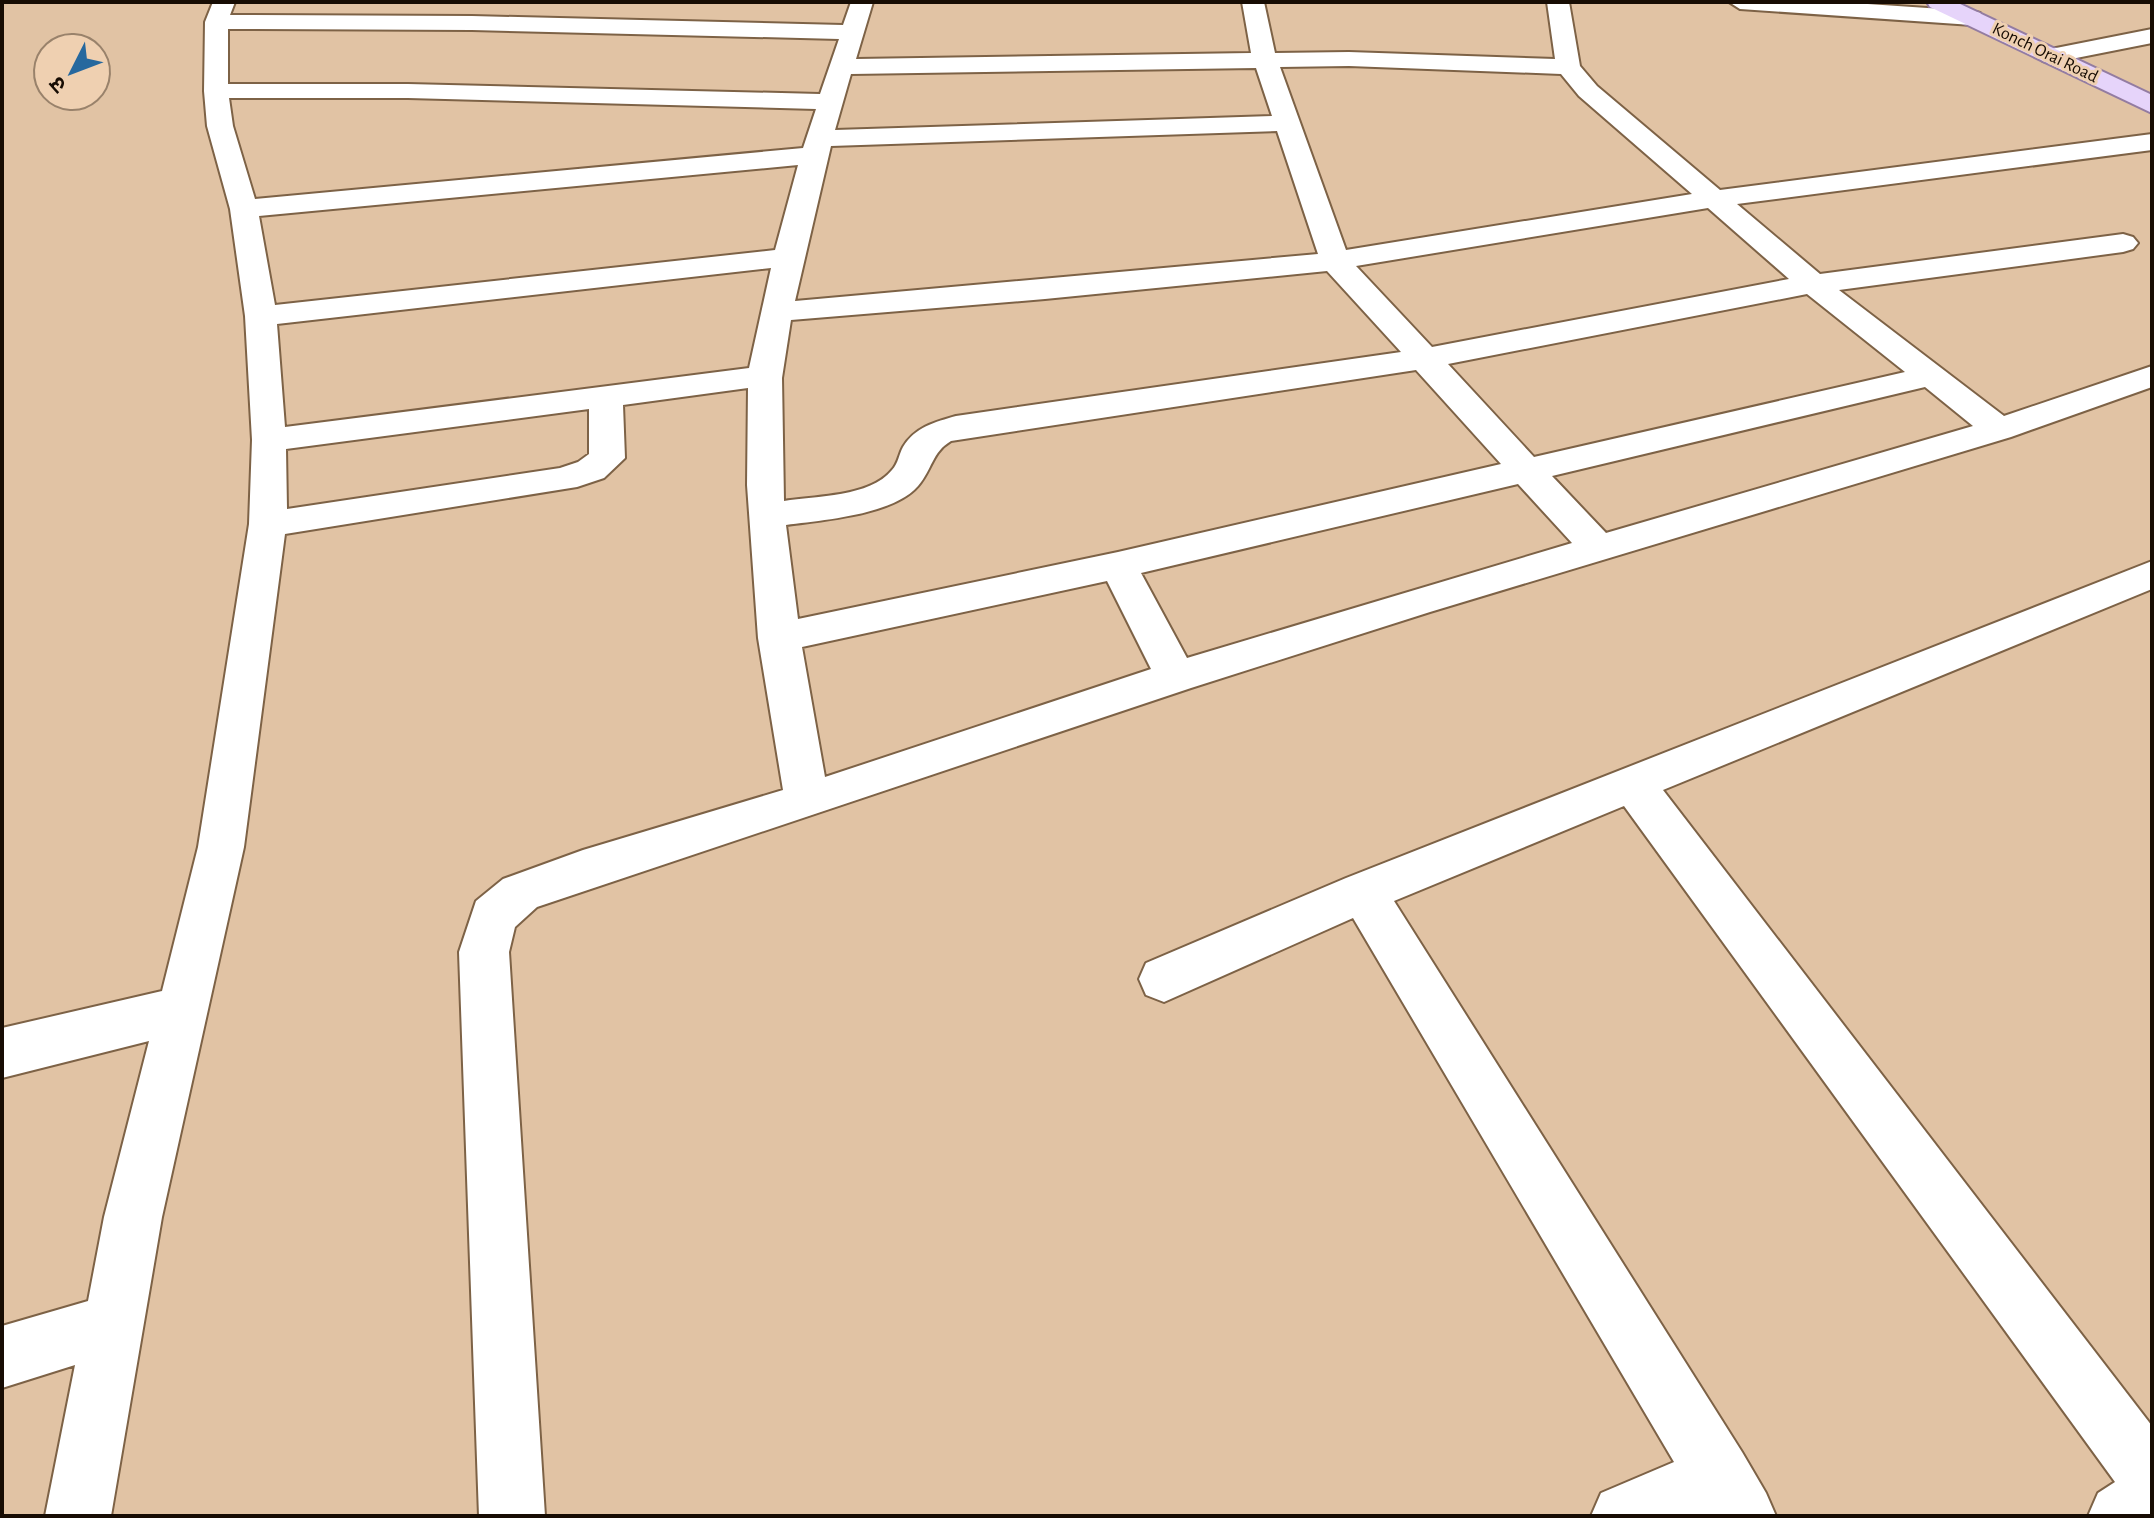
<svg xmlns="http://www.w3.org/2000/svg" width="2154" height="1518" font-family="'Alegreya Sans','Noto Sans Devanagari',sans-serif">
  <rect width="100%" height="100%" fill="#e1c3a4"/>
  <g fill="none" stroke-linecap="round" stroke-linejoin="round">
    <defs>
      <path id="minor" d="M213,2H235L230,15L472,16L843,25L851,2H873L856,59L1251,53L1242,2H1264L1275,53L1349,52L1555,59L1547,2H1569L1580,66L1597,86L1720,190L2152,134V150L1737,204L1820,274L2123,234L2133,237L2138,243L2133,249L2123,252L1839,290L2004,416L2152,366V387L2011,437L1430,612L1191,688L537,907L515,927L509,952L545,1516H479L459,952L476,901L503,879L583,850L783,790L758,638L747,485L748,388L623,405L625,458L604,478L577,487L285,534L244,847L162,1217L111,1516H45L75,1365L2,1388V1326L88,1301L104,1217L149,1041L2,1078V1028L162,991L198,847L249,524L252,440L245,316L230,209L207,126L204,91L205,22ZM228,29L472,30L839,39L820,94L408,84H228ZM1349,66L1561,74L1579,96L1692,194L1346,250L1280,67ZM1256,68L1272,116L835,130L851,74ZM229,98H408L816,109L803,148L255,199L233,126ZM1277,131L1318,254L795,301L831,146ZM798,165L775,250L275,305L259,216ZM1708,208L1789,279L1432,347L1356,266ZM771,268L749,368L285,427L277,324ZM1327,271L1401,352L956,416C935,422 915,427 903,447C899,454 898,464 892,470C870,497 816,496 784,501L782,378L791,320L1045,299ZM1807,294L1905,372L1534,457L1448,364ZM1416,370L1501,464L1118,552L798,619L786,525C823,520 893,515 918,486C932,470 932,452 951,441ZM1925,387L1973,426L1606,533L1552,476ZM589,409V454L578,462L560,468L287,509L286,449ZM1518,484L1572,543L1187,658L1141,573ZM1107,581L1151,669L825,777L802,647Z
        M1729,2H1838L1972,11L1980,13L1983,18L1980,23L1972,25L1740,9Z
        M2152,29V43L2051,63L2043,61L2039,56L2043,51L2051,49Z
        M2152,561V589L1663,790L2152,1426V1516H2088L2098,1493L2115,1482L1624,806L1394,901L1742,1452L1766,1493L1776,1516H1591L1601,1493L1674,1462L1353,918L1164,1002L1146,995L1139,979L1146,963L1346,878Z"/>
      <path id="major" d="M1927,2H1956L2152,95V113L1930,7Z"/>
    </defs>
    <use href="#minor" stroke="#7d6246" stroke-width="4"/>
    <use href="#major" stroke="#937ca1" stroke-width="4"/>
    <use href="#minor" fill="#fff" fill-rule="evenodd"/>
    <use href="#major" fill="#e6d4fa" fill-rule="evenodd"/>
  </g>
  <g text-anchor="middle" dominant-baseline="central" stroke-width="6" stroke-linejoin="round" paint-order="stroke">
    <g font-size="18" fill="#170c03" stroke="#efd0b1">
      <text transform="translate(2045 53) rotate(26)">Konch Orai Road</text>
    </g>
  </g>
  <rect width="2154" height="1518" fill="none" stroke="#170c03" stroke-width="8"/>
  <g transform="translate(72 72) rotate(228)"><circle r="38" fill="#efd0b1" stroke="#99826b" stroke-width="2"/>
  <path d="M0-6L14 30L0 20L-14 30Z" fill="#26689e"/>
  <text y="-12" font-size="22" font-weight="bold" text-anchor="middle" fill="#170c03">उ</text>
  </g>
</svg>
